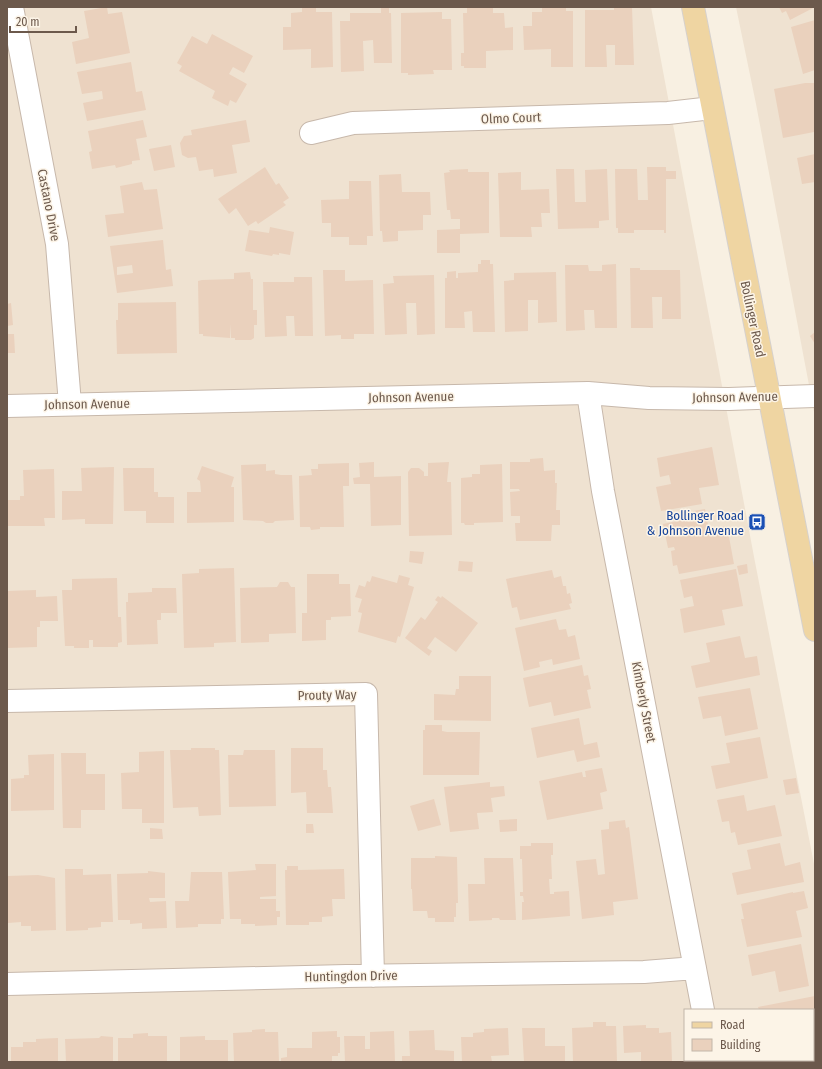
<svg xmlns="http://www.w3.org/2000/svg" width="822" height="1069" font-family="'Fira Sans Condensed',sans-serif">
  <rect width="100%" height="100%" fill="#f8f0e2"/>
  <path fill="#efe2d1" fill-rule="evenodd" d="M7,7H651L755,562L815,869V1062H7ZM685,1010H813V1060H685Z
    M736,7H815V417L756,104Z"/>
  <path fill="#ead1bd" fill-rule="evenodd" d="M107,7L108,14L122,12L130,53L76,64L72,42L89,38L84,11Z
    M302,7H316V12H332L333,67L311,68V49L283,50V27H291V13L302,12Z
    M467,7H493V13H504L505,28L513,27V50L486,51V68H464V66H461V53H464L463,13H467Z
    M542,7H566V11H573V67H551V49L524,50L523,26H532V12H542Z
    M614,7H632L634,65H615V45H606L607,67H585V10H614Z
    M779,7H815L790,20L786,11L782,13Z
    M381,8H389V13H391L392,63H374L373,40L363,41L364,71L341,72L340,21H350V13H381Z
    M442,12V19H451L452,70H433L434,74L408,75V73H401V13Z
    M815,20V70L803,74L791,27Z
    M212,34L253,56L244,73L233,67L229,74L247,84L236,103L230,100L228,106L212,98L215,91L179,71L182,66L177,63L192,36L207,44Z
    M131,62L136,92L142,91L146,110L87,121L83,103L103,99L102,91L82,94L77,72Z
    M805,83H815L814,132L783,138L774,89Z
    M143,120L147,137L136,139L140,160L132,161V164L116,168L115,165L92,169L89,152L92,151L88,131Z
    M246,120L250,142L232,145L237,173L214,177L213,169L199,171L196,157L188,158L182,155L180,143L184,136L192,135L191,130Z
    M171,145L175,167L154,171L149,149Z
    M815,154V182L802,184L797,158Z
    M265,167L276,185L279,183L289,198L283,202L286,205L258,224L256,221L248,226L236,208L229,214L218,199Z
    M647,167H666V171H676V179H666V233H664V230H634V233H618V228H616L615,169H637L638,200H648Z
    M468,169V172H489V233L460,234V253H437V230L460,229V219H451L450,210H447L444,173L450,172L449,170Z
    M556,169H574L575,202H586L585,170L607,169L609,220L599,221V228L558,229Z
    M521,172V190L549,189L550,213H541L542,227H531L532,237H500L498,173Z
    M401,174L402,192H430L431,215H423V230L398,231V241L383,242L382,231H380L379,175Z
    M349,181H371L373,236H367V245H349V237H331V223H322L321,200L349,199Z
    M142,182L144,190L157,189L163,229L108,237L105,215L124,213L120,186Z
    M270,227L294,232L290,255L279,253V255L273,254L272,256L245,251L249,230L269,233Z
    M163,240L166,270L171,269L173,286L117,293L110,246ZM132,265L133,273L117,275V267Z
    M481,260H490V264H493L495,332H473L472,311L464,312L465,328H445V278H447V272L456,271V278H458V273L478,272V264H481Z
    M616,264L617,328H595L594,310H584L585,330L566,331L565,265H588L589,271H602V265Z
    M630,268H640V270H680L681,319H662V297H652L653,328H631Z
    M323,270H345V281L373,280L374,334H354V339H341V335L325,336Z
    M250,272L251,279H253V310H257V325H254V338L251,340H235V338H231V324L230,338L203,336V334H199L198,281L202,280L234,279V273Z
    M556,272L557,322L538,323V300H528V331L505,332L504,281L514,280V273Z
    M434,275L435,334L417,335L416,303H406L407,334L385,335L383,284L394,283L393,276Z
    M294,277H312L313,336H295L294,316H286L287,336L265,337L263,282H294Z
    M176,302L177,353L117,354L116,320H118V303Z
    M11,303L13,325L7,326V304Z
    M815,332V344L810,336Z
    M7,334H14L15,353H7Z
    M712,447L719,485L699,488L702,504L661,511L656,487L671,484L669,475L660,477L657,458Z
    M543,458L544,471L555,470V483H557L556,510H560V525H552L551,541H516L515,523H520V516H511L510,492L520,491L519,489H510V462H530V459Z
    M374,462V477L401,476V525L371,526L370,484H354L353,478L360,477L359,463Z
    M449,462L447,482H451L452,535L409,536L408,472L411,468H419L424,472V476H428V463Z
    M349,463V486H343L344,527H320V529L311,530L310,527H300L299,476L312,475L311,469H318V464Z
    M266,464V471L275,470V474L281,475H292L294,520L275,521L273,523H266L263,521L243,520L241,465Z
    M502,464L503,522L474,523V525H465L464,523H461V478L472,477V474H480V465Z
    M202,466L234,477L231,487H234V522L187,523V492H201L200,481L197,479Z
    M114,467L113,524H85V519L62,520V491H82L81,468Z
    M123,468H154V492H158V497H174V523H146V511H124Z
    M54,469L55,518H44L45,526H7V500H20V496H24L23,470Z
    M705,509L709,530L727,526L734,564L679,574L677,565L673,566L671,551L675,550L674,547L668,548L663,524L683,520L682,513Z
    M410,551L424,552L422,564L409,562Z
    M459,561L473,562L472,572L458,571Z
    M747,564L748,573L739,575L737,566Z
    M234,568L236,642L214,643V647L184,648L182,574L199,573V569Z
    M736,569L743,606L722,610L725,625L684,633L680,609L694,606L692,596L684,598L680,580Z
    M552,570L554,578L561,576L563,586H566L567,594L570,593L572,603L569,604L571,609L520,620L517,607L512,608L506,579Z
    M307,574H339V584H350L351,616L331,617V620H326V640L302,641V613H307Z
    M399,575L410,578L408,585L414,587L400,637L398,636L396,643L358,632L362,613L358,612L362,599L355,597L359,585L365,587L367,581L370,582L372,576L397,583Z
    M117,578L118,617H121L122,642L118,643V647H93V640H89V648H74V646H65L62,590H72V579Z
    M280,582H288L291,587H295L296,633L269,634V642L241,643L240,588L277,587Z
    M152,588H176L177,613H161V620H157L158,644L127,645L126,602H128V593L152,592Z
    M36,590V597L57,596L58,621H40V627H37V647L7,648V591Z
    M438,596L441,598L442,596L478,623L456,652L435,637L427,648L432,651L429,656L405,638L421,617L425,620L438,602L435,600Z
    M556,619L559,630L566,629L568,637L575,635L580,659L553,665L552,659L539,662L540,667L524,671L515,628Z
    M740,636L745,658L757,656L760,675L696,688L691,666L710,662L706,643Z
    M582,665L584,676L588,675L591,689L587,690L591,708L554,716L551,702L529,707L523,678Z
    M459,676H491V721L434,720V694L455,695L456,689H459Z
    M750,688L758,729L725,736L721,716L703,719L698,697Z
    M579,718L584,745L597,742L600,757L577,762L574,750L537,758L531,728Z
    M425,725H442V731L447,732H480L479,775H423V730H425Z
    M760,737L768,778L716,789L711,766L730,763L726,743Z
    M191,748H215V750H219L221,815L199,816L198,807L173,808L170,750H191Z
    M291,748H323V770H327L328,787H331L333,813H307L306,792L291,793Z
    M244,750H275L276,806L229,807L228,755H243Z
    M164,751V823H142V809H122L121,773L139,772V752Z
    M61,753H86V774H105V810H81V828H63Z
    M54,754V810L11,811V779L24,778V775H29L28,755Z
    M602,768L607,791L600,793L603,809L547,820L539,781L582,772L583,777H586L585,771Z
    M796,778L799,793L786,795L783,780Z
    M490,782V787L504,786L505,796L491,798L493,812L477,813L479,829L450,832L444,787Z
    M744,795L747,811L775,805L782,836L738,845L735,832L731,833L729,821L722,822L717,800Z
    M434,799L441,825L418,831L410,806Z
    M517,819V831L500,832L499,820Z
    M625,820L626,828L629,827L638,899L613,902L614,915L582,919L576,861L596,859L598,875L605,874L601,830L609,829V822Z
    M306,824H313L314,833H306Z
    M150,828L162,829L163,839H150Z
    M531,843H553V855H551L552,879H549L550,894H554V892L569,891L570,916L522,920V902H524L523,896H520V892H523L522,859H520V846H531Z
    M780,843L785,866L800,862L804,882L737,895L732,873L751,869L747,850Z
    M435,856L457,857L458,903H456V917H454V922H435V918H428L427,911H413L412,889H411V858H435Z
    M484,858H513L516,920H500L499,918H492V920L469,921L468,884H485Z
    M255,864H276V896L260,897V899H276V911H280V917H277V925L255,926V924H241V919H230L228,872L256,870Z
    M287,866H298V870L344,869L345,899H332L333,916L322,917V922H309V925H286L285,870H287Z
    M65,869H83V875L111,874L113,922H101V927L88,928V930L66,931Z
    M148,871L165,873V898H149L150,902L166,901L167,928L142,929V923L130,924V920H118L117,874L148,873Z
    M191,872H222L224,919H221V924H198V927L176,928L175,901H189Z
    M38,875L55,878L56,930L31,931V926H21V922L8,923L7,876Z
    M804,891L808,908L796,911L802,937L747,947L741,919H744L741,904L793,892V893Z
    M801,944L809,986L779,992L775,971L752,976L748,955Z
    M815,996V1043L813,1044V1010H759L758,1007Z
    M593,1022H606V1026H616L617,1062H573L572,1028L593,1027Z
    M646,1025V1028H659V1033L671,1032L672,1062H641V1052L624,1053L623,1026Z
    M508,1028L509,1055L491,1056L492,1062H462L461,1037H473V1033L484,1032V1029Z
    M522,1028H545V1046H565V1062H524Z
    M265,1029V1032H278L279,1062H234L233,1033L252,1032V1030Z
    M434,1030L435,1050L454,1051V1062H402V1056H410L409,1031Z
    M337,1031V1037H340V1053H338V1056H332V1062H281V1058L287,1057V1048H312V1032Z
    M394,1031L395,1062H345L344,1036H365V1049H370V1032Z
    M148,1033V1036H167V1062L118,1061V1038H133V1034Z
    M101,1036L113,1037V1062H66L65,1039L99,1038Z
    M205,1036V1040H228V1062H180V1037Z
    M58,1038V1062H11V1047H23V1042H36V1039Z
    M813,1056H815V1062H792L795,1060H813Z"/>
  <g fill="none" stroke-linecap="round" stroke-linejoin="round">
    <defs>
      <path id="minor" d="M12,7L57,244L70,404
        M311,133L353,123L668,113L712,108
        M588,393L603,491L703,1010
        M7,406L588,393L649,398L729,399L815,396
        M7,701L366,694L373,976
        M7,984L346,976L644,972L695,968
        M713,1060L714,1062"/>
      <path id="major" d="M693,7L815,630"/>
    </defs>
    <use href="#minor" stroke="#c7b8ab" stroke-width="24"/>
    <use href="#major" stroke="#d6d1cd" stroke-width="24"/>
    <use href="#minor" stroke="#fff" stroke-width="22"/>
    <use href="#major" stroke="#efd5a2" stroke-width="22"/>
  </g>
  <defs>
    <symbol id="bus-square" viewBox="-11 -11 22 22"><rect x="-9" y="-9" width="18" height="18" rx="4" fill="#1a4fb4" stroke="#fcf4e7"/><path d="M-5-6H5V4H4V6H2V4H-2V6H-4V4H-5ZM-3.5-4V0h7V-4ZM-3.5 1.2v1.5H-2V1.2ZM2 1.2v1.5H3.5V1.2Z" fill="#fff"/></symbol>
  </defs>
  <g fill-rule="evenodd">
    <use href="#bus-square" x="747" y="512" width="20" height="20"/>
  </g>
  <g text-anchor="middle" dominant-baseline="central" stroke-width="3" stroke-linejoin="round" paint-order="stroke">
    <g font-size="13" fill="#6c594c" stroke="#fcf4e7">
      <text transform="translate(511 118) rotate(-2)">Olmo Court</text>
      <text transform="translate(49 205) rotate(79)">Castano Drive</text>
      <text transform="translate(753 319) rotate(78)">Bollinger Road</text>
      <text transform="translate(411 397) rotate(-1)">Johnson Avenue</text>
      <text transform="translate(735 397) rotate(-1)">Johnson Avenue</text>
      <text transform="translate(87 404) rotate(-1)">Johnson Avenue</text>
      <text transform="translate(327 695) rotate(-1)">Prouty Way</text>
      <text transform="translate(644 702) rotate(79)">Kimberly Street</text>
      <text transform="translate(351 976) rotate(-1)">Huntingdon Drive</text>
    </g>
    <g font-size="13" fill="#164399" stroke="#fcf4e7" text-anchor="end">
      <text x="744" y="515">Bollinger Road<tspan x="744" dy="15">&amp; Johnson Avenue</tspan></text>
    </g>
  </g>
  <rect width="822" height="1069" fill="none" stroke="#6c594c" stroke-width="16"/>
  <rect x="684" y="1009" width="130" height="52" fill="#fcf4e7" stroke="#c2b6a9"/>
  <rect x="692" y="1022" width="20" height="6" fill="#efd5a2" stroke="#c2b6a9"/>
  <text x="720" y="1029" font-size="12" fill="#6c594c">Road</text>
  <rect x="692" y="1039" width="20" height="12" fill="#ead1bd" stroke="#c2b6a9"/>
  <text x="720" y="1049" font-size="12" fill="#6c594c">Building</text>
  <path d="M10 26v6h66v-6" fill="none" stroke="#6c594c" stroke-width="2"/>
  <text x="16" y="26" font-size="12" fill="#6c594c" stroke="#fcf4e7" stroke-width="3" paint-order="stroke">20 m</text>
</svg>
